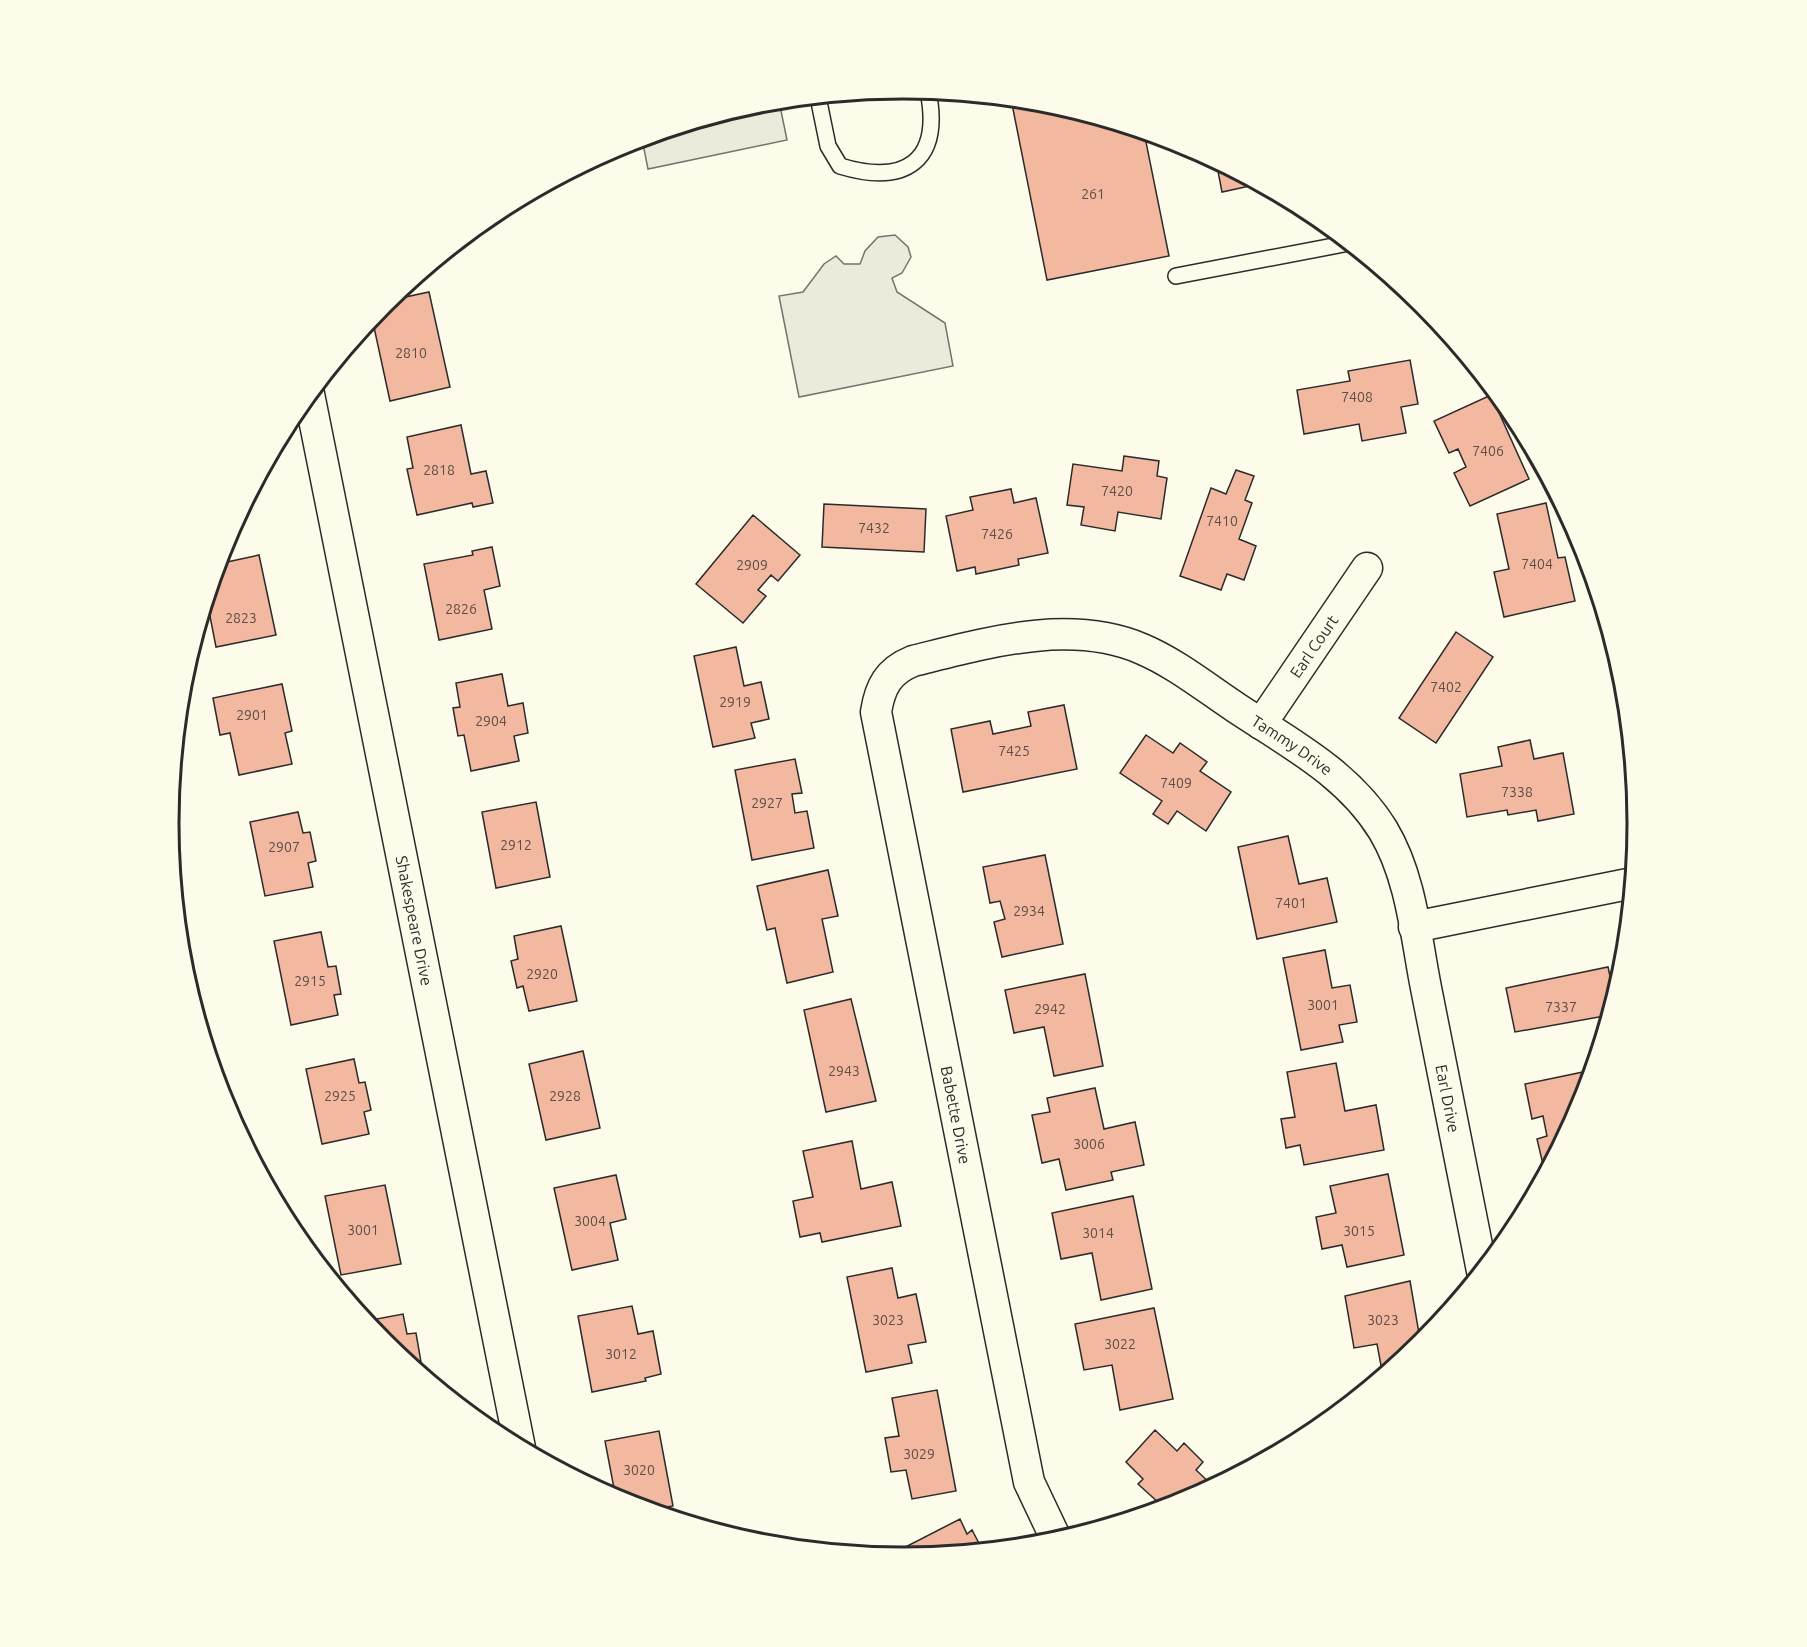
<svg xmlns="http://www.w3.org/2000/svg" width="1807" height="1647" font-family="Ubuntu,sans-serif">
  <rect width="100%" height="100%" fill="#fdfbea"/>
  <path fill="#ecebdb" stroke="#74746e" stroke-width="1.5" d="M779,101L787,140L648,169L642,139L760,103Z
    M895,235L908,247L911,257L902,273L892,278L897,292L945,323L953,366L799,397L779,296L803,292L824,264L836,256L844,264H860L865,251L878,237Z"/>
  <path fill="#f2b8a0" stroke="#2b2b2b" stroke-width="1.5" d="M1011,99L1047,103L1144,132L1169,256L1047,280Z
    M1216,161L1259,184L1222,192Z
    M429,292L450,387L390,401L372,318L387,301Z
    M1410,360L1418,404L1401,407L1406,433L1362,441L1359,424L1304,434L1297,390L1350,381L1348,371Z
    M1491,395L1529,479L1470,506L1454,473L1466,467L1458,449L1449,453L1434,421Z
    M461,425L471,474L486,471L493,503L473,507L472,503L417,515L407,469L413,468L407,437Z
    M1124,456L1159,461L1157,476L1167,478L1161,519L1118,512L1115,531L1081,525L1084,507L1067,505L1073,464L1122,471Z
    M1236,470L1254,476L1245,500L1252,503L1239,539L1256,546L1244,580L1227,574L1221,590L1180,576L1211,488L1226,494Z
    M1011,489L1014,503L1036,498L1048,553L1018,559L1019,565L976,574L975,567L957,571L946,516L973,510L970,497Z
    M1546,503L1558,558L1565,557L1575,601L1504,617L1494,572L1509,569L1497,514Z
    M824,504L926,509L924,552L822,547Z
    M753,515L800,555L778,581L771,575L758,590L766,596L743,623L696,584Z
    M492,547L500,586L484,590L492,629L439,640L424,564L473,555L472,551Z
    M259,555L276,635L216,647L207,601L218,564Z
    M1456,632L1493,657L1436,743L1399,718Z
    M736,647L744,686L761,682L769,719L751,723L755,738L713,747L694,656Z
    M502,674L508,706L523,703L528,733L514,736L519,761L471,771L464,735L458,736L453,708L460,707L456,683Z
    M282,684L292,731L285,733L292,764L239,775L230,733L220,735L213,698Z
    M1064,705L1077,769L963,792L951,729L990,721L993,734L1031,726L1028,712Z
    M1146,735L1173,753L1180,743L1207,762L1200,771L1231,792L1206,831L1177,811L1168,824L1153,814L1162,801L1120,773Z
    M1530,740L1534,759L1563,753L1574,814L1538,821L1536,810L1508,815L1507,810L1467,817L1460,774L1502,766L1498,747Z
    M795,759L802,793L792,794L795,813L807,811L814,848L752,860L735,770Z
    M536,802L550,877L496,888L482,812Z
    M298,812L303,833L310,832L316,861L308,863L313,887L265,896L250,822Z
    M1288,836L1299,884L1327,878L1337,922L1257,939L1238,847Z
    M1045,855L1063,944L1002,957L994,922L1005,919L1000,901L990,903L983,867Z
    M828,870L838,916L822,919L833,972L787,983L775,928L767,930L757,886Z
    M561,926L577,1001L529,1011L523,986L517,988L511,961L518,959L514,936Z
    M321,932L328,967L336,966L341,994L334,995L338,1015L291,1025L274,941Z
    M1325,950L1332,988L1350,985L1357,1022L1339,1025L1343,1042L1301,1050L1283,958Z
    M1608,967L1615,999L1610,1015L1515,1032L1506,988Z
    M1085,974L1103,1066L1054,1076L1044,1027L1014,1033L1005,990Z
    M851,999L876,1101L826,1112L804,1010Z
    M583,1051L600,1128L546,1140L529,1064Z
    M354,1059L359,1083L365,1082L371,1110L364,1112L369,1134L322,1144L306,1069Z
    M1336,1063L1345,1111L1376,1105L1384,1150L1304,1165L1300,1145L1286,1148L1281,1119L1295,1117L1287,1072Z
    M1588,1071L1590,1080L1582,1105L1545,1173L1537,1139L1547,1136L1543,1116L1532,1119L1525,1084Z
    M1095,1088L1104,1129L1135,1122L1144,1165L1111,1172L1113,1180L1066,1190L1059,1159L1042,1163L1032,1115L1050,1112L1047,1098Z
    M852,1141L861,1189L892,1182L901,1226L822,1242L820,1233L800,1237L793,1201L813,1197L803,1151Z
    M1388,1174L1404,1255L1347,1267L1342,1245L1322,1249L1316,1217L1336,1213L1330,1186Z
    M616,1175L626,1219L610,1223L618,1260L572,1270L554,1188Z
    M385,1185L401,1264L341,1275L325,1196Z
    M1133,1196L1152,1289L1101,1300L1092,1253L1061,1259L1052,1213Z
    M892,1268L898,1298L916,1294L926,1342L908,1345L912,1363L866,1372L847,1277Z
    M1410,1281L1421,1345L1383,1376L1377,1344L1354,1348L1345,1296Z
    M632,1306L638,1334L653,1331L661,1374L645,1378L646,1381L592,1392L578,1316Z
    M1154,1308L1173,1399L1120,1410L1112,1365L1084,1370L1075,1324Z
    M403,1314L407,1334L416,1333L421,1362L413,1364V1367L384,1343L366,1321Z
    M937,1390L956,1491L912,1499L906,1470L891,1472L885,1438L899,1436L892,1398Z
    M1155,1430L1177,1451L1184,1443L1203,1462L1196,1470L1214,1487L1184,1503L1152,1512L1160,1504L1138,1484L1143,1479L1126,1462Z
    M659,1431L673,1506L648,1510L616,1499L605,1441Z
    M960,1519L967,1534L972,1530L983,1551L903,1558L886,1557Z"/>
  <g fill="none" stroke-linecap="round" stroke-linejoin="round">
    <defs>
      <path id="service" d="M818,97L828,146L840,166C906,186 942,161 928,91
        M1176,276L1349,243"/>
      <g id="minor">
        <path id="s1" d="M309,394L520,1448"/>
        <path id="s2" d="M1261,724L1367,568"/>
        <path d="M1414,927L1633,883"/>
        <path id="s3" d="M1057,1541L1029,1482L876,712C880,687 888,671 913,661C986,643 1070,618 1142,649C1175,663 1205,687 1235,707C1289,743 1348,773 1383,830C1412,878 1416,939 1427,993C1445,1085 1464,1178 1482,1271"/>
      </g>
    </defs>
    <use href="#service" stroke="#2b2b2b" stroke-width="18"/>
    <use href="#minor" stroke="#2b2b2b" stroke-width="33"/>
    <use href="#service" stroke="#fdfbea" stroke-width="15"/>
    <use href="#minor" stroke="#fdfbea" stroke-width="30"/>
  </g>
  <g text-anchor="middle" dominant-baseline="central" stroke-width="4.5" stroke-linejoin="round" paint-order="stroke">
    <g font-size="14" fill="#5d4e48">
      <text x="1093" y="194">261</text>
      <text x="411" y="353">2810</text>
      <text x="1357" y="397">7408</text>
      <text x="1488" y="451">7406</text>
      <text x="439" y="470">2818</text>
      <text x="1117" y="491">7420</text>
      <text x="1222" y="521">7410</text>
      <text x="874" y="528">7432</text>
      <text x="997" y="534">7426</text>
      <text x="1537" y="564">7404</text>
      <text x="752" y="565">2909</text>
      <text x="461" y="609">2826</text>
      <text x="241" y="618">2823</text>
      <text x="1446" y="687">7402</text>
      <text x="735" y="702">2919</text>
      <text x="252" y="715">2901</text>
      <text x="491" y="721">2904</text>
      <text x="1014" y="751">7425</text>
      <text x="1176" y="783">7409</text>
      <text x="1517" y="792">7338</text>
      <text x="767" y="803">2927</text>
      <text x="516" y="845">2912</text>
      <text x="284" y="847">2907</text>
      <text x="1291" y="903">7401</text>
      <text x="1029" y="911">2934</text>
      <text x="542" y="974">2920</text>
      <text x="310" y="981">2915</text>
      <text x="1323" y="1005">3001</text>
      <text x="1561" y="1007">7337</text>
      <text x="1050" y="1009">2942</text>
      <text x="844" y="1071">2943</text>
      <text x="340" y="1096">2925</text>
      <text x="565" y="1096">2928</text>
      <text x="1089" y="1144">3006</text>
      <text x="590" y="1221">3004</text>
      <text x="363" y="1230">3001</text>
      <text x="1359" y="1231">3015</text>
      <text x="1098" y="1233">3014</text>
      <text x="888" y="1320">3023</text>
      <text x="1383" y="1320">3023</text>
      <text x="1120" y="1344">3022</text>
      <text x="621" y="1354">3012</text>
      <text x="919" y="1454">3029</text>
      <text x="639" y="1470">3020</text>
    </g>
    <g font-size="16" fill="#2b2b2b" stroke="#fdfbea">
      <text stroke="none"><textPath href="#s2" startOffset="94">Earl Court</textPath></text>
      <text stroke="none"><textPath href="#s3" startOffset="1329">Tammy Drive</textPath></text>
      <text stroke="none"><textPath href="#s1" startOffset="537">Shakespeare Drive</textPath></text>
      <text stroke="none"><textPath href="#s3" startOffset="1732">Earl Drive</textPath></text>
      <text transform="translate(956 1115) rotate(79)">Babette Drive</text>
    </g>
  </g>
  <path d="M0 0H1807V1647H0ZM179 823a724 724 0 1 1 1448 0a724 724 0 1 1-1448 0Z" fill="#fdfbea" fill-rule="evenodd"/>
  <path fill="none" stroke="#2b2b2b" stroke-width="3" d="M179 823a724 724 0 1 1 1448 0a724 724 0 1 1-1448 0Z"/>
</svg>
